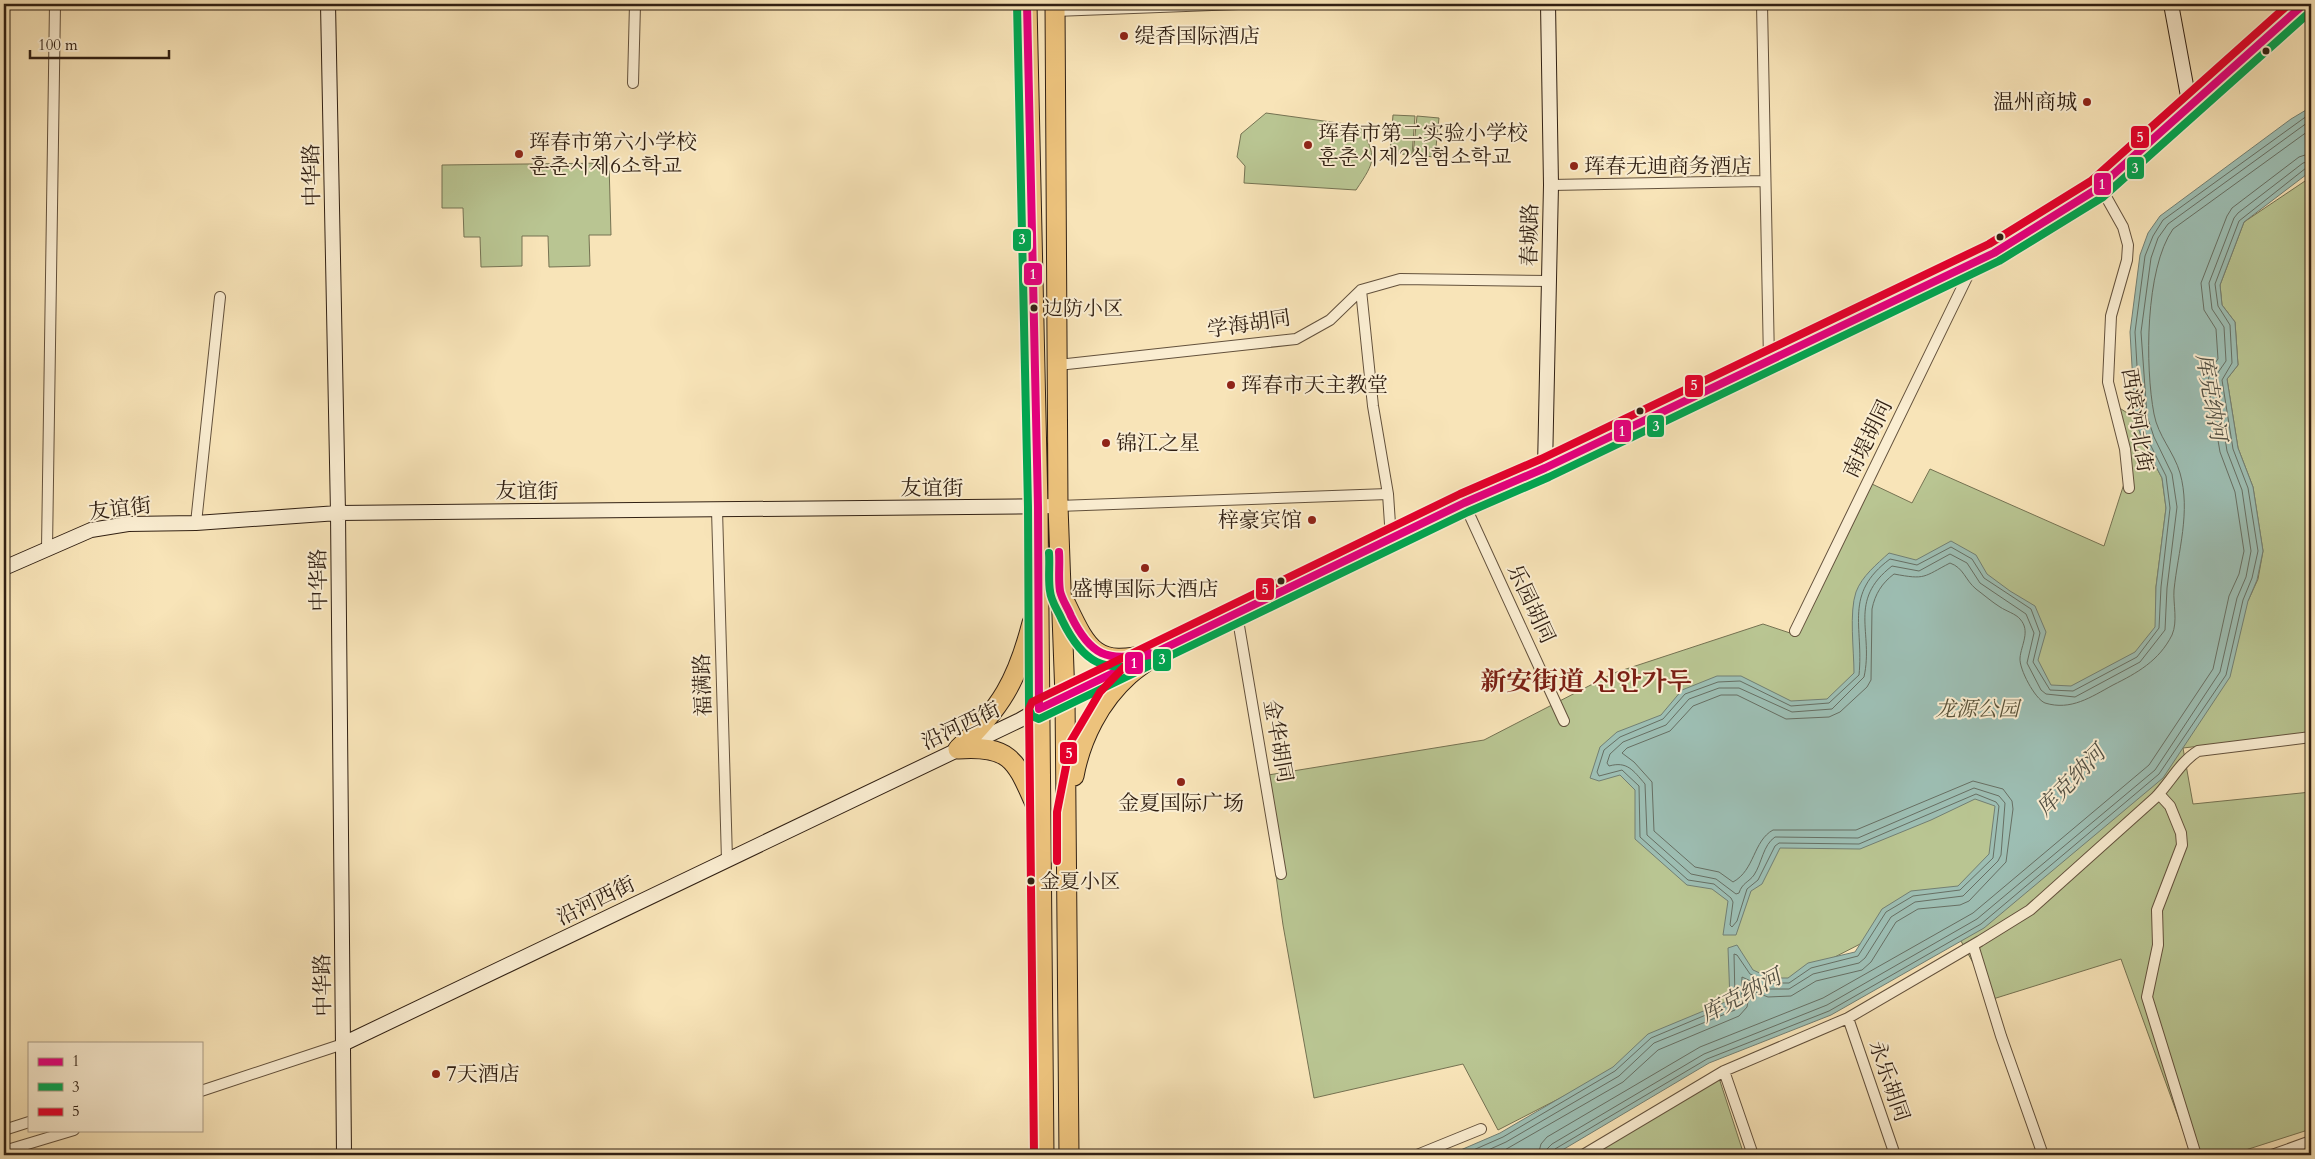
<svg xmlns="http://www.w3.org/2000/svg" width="2315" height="1159" font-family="Cardo,'Noto Serif SC','Noto Serif KR',serif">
  <rect width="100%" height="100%" fill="#f8e4b8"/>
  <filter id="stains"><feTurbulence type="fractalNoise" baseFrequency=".004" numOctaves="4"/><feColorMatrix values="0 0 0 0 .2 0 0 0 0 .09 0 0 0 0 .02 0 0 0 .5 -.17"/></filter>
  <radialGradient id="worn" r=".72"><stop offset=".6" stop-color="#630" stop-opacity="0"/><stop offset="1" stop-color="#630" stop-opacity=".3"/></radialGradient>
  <path fill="#b9c592" stroke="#757252" d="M1266,113L1360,126C1377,158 1376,160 1356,190L1244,183L1245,166L1237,157L1241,134Z
    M1393,115L1415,116L1412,155L1390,153Z
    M1417,116L1439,118L1435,157L1413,155Z
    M609,163L611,235H589L590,266L549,267L548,236H522V266L481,267L480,237H464L463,208H442V165Z
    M2311,177V733L2183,748L2193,804L2311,792V1129L2230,1155H2192L2121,959L1993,999L1940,903L1498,1130L1463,1064L1314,1098L1283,925L1262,776L1484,740L1614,673L1763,624L1796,635L1872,484L1912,503L1930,469L2104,546L2131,462L2118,407L2135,418L2143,442L2162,478L2166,508L2156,587V612L2248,601L2258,579L2263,551L2253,487L2238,448L2227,379L2238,365L2235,322L2222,305L2220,285L2244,222Z
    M1719,1078L1744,1155H1592Z"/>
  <path fill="#9dbeb3" stroke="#727f73" d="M2311,107V171L2244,222L2220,285L2222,305L2235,322L2238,365L2227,379L2238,448L2253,487L2263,551L2257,580L2248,601L2230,677L2163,778L1984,928L1831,1015L1709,1063L1554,1155H1449L1500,1133L1613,1067L1648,1034L1730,1000L1728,948L1737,945L1753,970L1771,978H1788L1808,963L1855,952L1882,909L1911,891L1958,886L1989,854L1995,806L1975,799L1931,820L1860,849L1780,848L1762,884L1751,891L1736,935H1723L1728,901L1712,889L1687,885L1635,839V790L1620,775L1599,781L1590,778L1600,747L1617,732L1661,715L1682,690L1717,676H1741L1791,701L1827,699L1854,673C1854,651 1849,612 1856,592C1862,576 1877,564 1889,553L1916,560L1951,541L1976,555L1987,574L2010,591L2035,606L2046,632L2038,660L2051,685L2071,686L2135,652L2155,627L2156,587L2166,508L2162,478L2143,442L2135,418L2130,332L2140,255L2148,233L2160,216L2291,119Z"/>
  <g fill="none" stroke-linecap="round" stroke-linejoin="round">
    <path stroke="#676f63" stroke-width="1" d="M1462,1155L1503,1137L1615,1071L1651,1038L1732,1004L1735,999L1734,954L1737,955L1750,974L1771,983H1789L1811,968L1858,956L1886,912L1913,896L1960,890L1993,858L1999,806L1996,802L1976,794L1859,844L1779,843L1775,846L1758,880L1747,889L1737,921L1732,927L1730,925L1733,902L1731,898L1714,884L1688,880L1640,837L1639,786L1622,770L1599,776L1597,772L1604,750L1620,737L1663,719L1685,694L1718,682L1740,681L1791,706L1829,703L1859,675C1864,626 1843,594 1890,559L1917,565L1951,547L1972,559L1984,578L2031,609L2040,633L2033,662L2050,690L2073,691L2137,657L2159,628L2161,587L2170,508L2166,476L2148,440L2140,417L2135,332L2145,256L2153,236L2163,220L2311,113
      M1477,1155L1506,1142L1619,1076L1654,1043L1735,1010L1741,1001L1742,977L1768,989H1789L1813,974L1859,963L1865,958L1891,917L1915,902L1963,896L1998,861L2001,855L2005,803L1999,796L1974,788L1858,838L1775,837C1763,845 1762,863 1754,875C1749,882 1742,883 1739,893L1736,894L1716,879L1691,874L1647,835L1645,784C1633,770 1627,761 1609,766L1607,763L1610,754L1623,742L1666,725L1689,699L1719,688H1739L1792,712L1832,709L1864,677C1874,632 1847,601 1892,566L1919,571L1950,554L1967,563L1980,583L2026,614L2034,633L2027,663L2041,690L2046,694L2075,697L2140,662L2165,630L2167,588L2177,507L2172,474L2154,437L2147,416L2141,332L2151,258L2158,238L2168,224L2311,120
      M1496,1155L1623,1082L1658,1050L1739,1016L1747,1007L1750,990L1768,997L1791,996L1816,981L1862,970L1871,962L1896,922L1918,909L1960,905L1969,901L2006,862L2013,809L2012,801L2003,789L1973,781L1856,830H1773C1753,841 1755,870 1733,882L1719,872L1695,867L1654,831L1652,782L1634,762L1622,753L1627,748L1670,731L1693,706L1721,695H1737L1786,719L1829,717L1840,712L1867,687L1871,680L1872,609C1875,594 1882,583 1894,574C1926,580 1923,577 1950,563C1964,568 1965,580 1976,589C1984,595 1992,602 2000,607C2006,611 2016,614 2020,619C2031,631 2021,645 2020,658C2019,669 2035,699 2045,703C2071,711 2091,697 2113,685C2137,673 2159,661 2172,635C2178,621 2173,604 2174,590C2178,551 2191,512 2180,473C2174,452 2158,436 2154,414C2145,367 2145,269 2173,229L2311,129
      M1538,1155L1541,1144L1547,1137L1700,1047L1823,998L1973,913L2149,765L2213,669L2229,596L2239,574L2244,551L2235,492L2220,452L2208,382L2210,370L2218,359L2216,329L2204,310L2201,283L2227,216L2232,208L2299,157L2311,153
      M1546,1155L1547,1149L1552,1144L1704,1054L1827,1005L1977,919L2155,770L2220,672L2237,598L2246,577L2251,551L2242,490L2227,451L2216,381L2217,374L2226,361L2224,327L2212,309L2209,283L2234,218L2238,213L2303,163L2311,161
      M1552,1155L1555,1149L1707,1059L1829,1011L1981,924L2159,774L2226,675L2243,600L2252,578L2258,551L2248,488L2233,449L2222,380L2232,363L2230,325L2218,306L2215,284L2239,221L2306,168L2311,167"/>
    <defs>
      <path id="street" d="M1762,4L1769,361
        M1055,11L1238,4
        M633,83L635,4
        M1551,185L1765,181
        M2100,186L2123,227L2128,245L2127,260L2111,316L2108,382L2125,449L2129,488
        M1361,290L1373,406L1388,494L1391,539
        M1058,365L1296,339L1330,320L1361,290L1400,279L1550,281
        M1464,503L1564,721
        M1058,506L1388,494
        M717,510L727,860
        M196,523L220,297
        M47,549L55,4
        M1237,614L1281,874
        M1795,631L1974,263
        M2159,794L2170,806L2181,833L2182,845L2157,910L2158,945L2147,997L2195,1152L2198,1155
        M1973,945L2001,1036L2043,1155
        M1848,1018L1895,1155
        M1724,1071L1753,1155
        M201,1091L343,1044
        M4,1130L29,1122
        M4,1151L74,1130
        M1417,1155L1481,1129
        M1583,1155L1724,1071L1848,1018L1980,941L2030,910L2155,798C2170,783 2180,762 2198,751L2311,737
        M2272,1155L2311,1141"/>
      <path id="secondary" d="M328,4L338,513L344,1155
        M2171,4L2190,107
        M1545,468L1551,185L1548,4
        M4,568L91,530L128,524L196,523L338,513L1058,506
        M1159,652L1464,503L1545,468L1994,253L2097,189L2304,4
        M343,1044L1020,720L1039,709L1137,662"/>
      <path id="highway" d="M1027,4L1038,507L1044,1155
        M1055,4L1058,506L1065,697L1069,1155
        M1065,602C1087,648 1095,669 1151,653
        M958,749C1001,708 1017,681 1032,623
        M958,749C1013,745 1016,762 1037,808
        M1074,776C1081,738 1100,701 1129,675C1140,665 1154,657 1167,648"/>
    </defs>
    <use href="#street" stroke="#63513c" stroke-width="12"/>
    <use href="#secondary" stroke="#312013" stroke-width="16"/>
    <use href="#highway" stroke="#312013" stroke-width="21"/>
    <use href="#street" stroke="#faedd1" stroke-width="10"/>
    <use href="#secondary" stroke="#faedd1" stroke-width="14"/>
    <use href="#highway" stroke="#ecc27c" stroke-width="19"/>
    <defs>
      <path id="bus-1" d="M1027,4L1038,507L1039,709L1464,503L1545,468L1994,253L2097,189L2304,4
        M1059,552C1060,565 1058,578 1060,591C1062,600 1068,608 1071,616C1090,655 1107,663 1149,653"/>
      <path id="bus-2" d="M1017,4L1028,507L1029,709L1032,716L1039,719L1468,512L1549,477L1999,261L2103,197L2311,11
        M1049,553C1050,565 1048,579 1050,591C1051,602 1058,610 1062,620C1083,663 1103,674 1151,663"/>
      <path id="bus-3" d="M1057,861V812L1071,741L1100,692L1128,663
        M1034,1155L1029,709L1032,702L1460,494L1541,459L1989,244L2091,181L2289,4"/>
    </defs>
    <use href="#bus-1" stroke="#faedd1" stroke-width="11"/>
    <use href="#bus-2" stroke="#faedd1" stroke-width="11"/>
    <use href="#bus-3" stroke="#faedd1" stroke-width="11"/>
    <use href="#bus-1" stroke="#e5007d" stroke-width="8"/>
    <use href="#bus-2" stroke="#00a651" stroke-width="8"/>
    <use href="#bus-3" stroke="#e4002b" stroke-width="8"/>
  </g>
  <g fill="#8f2418" stroke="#faedd1" stroke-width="2">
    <circle cx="1124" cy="36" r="5"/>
    <circle cx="2087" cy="102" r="5"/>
    <circle cx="1308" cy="145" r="5"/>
    <circle cx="519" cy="154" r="5"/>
    <circle cx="1574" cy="166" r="5"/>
    <circle cx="1231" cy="385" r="5"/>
    <circle cx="1106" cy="443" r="5"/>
    <circle cx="1312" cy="520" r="5"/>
    <circle cx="1145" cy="568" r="5"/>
    <circle cx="1181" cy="782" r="5"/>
    <circle cx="436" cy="1074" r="5"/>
  </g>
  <g fill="#312013" stroke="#faedd1" stroke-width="2">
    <circle cx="2266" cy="51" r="4.5"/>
    <circle cx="2000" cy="237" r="4.5"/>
    <circle cx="1034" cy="308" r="4.5"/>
    <circle cx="1640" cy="411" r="4.5"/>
    <circle cx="1281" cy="581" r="4.5"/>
    <circle cx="1031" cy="881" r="4.5"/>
  </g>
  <g text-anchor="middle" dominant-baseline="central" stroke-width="4" stroke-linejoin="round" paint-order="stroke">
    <g font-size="20" fill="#312013" stroke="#faedd1" text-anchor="start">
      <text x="1043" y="308">边防小区</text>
      <text x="1040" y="881">金夏小区</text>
    </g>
    <g font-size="21" fill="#312013" stroke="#faedd1" text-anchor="start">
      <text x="1134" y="36">缇香国际酒店</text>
      <text x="2077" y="102" text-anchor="end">温州商城</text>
      <text x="1318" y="133">珲春市第二实验小学校<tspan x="1318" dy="24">훈춘시제2실험소학교</tspan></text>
      <text x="529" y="142">珲春市第六小学校<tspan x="529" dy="24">훈춘시제6소학교</tspan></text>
      <text x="1584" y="166">珲春无迪商务酒店</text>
      <text x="1241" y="385">珲春市天主教堂</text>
      <text x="1116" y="443">锦江之星</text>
      <text x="1302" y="520" text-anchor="end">梓豪宾馆</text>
      <text x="1145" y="589" text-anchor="middle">盛博国际大酒店</text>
      <text x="1181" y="803" text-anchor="middle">金夏国际广场</text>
      <text x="446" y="1074">7天酒店</text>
    </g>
    <g font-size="21" fill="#312013" stroke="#faedd1">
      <text transform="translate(312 175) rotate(-91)">中华路</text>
      <text transform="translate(1530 235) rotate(-89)">春城路</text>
      <text transform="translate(1249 324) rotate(-9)">学海胡同</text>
      <text transform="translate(2137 420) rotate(81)">西滨河北街</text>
      <text transform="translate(1868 439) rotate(-64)">南堤胡同</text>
      <text x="932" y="488">友谊街</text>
      <text x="527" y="491">友谊街</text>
      <text transform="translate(120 509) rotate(-7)">友谊街</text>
      <text transform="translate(319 580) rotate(-91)">中华路</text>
      <text transform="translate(1531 604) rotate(65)">乐园胡同</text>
      <text transform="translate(703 685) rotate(-92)">福满路</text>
      <text transform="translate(961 726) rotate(-25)">沿河西街</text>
      <text transform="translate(1278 741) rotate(80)">金华胡同</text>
      <text transform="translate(596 901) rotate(-26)">沿河西街</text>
      <text transform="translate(323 985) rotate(-91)">中华路</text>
      <text transform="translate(1889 1081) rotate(71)">永乐胡同</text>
    </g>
    <g font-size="21" font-style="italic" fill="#5a5239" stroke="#faedd1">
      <text x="1977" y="709">龙源公园</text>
    </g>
    <g font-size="22" font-style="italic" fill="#514f43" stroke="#faedd1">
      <text transform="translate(2211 397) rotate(80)">库克纳河</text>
      <text transform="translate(2071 781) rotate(-46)">库克纳河</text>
      <text transform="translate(1741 996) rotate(-28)">库克纳河</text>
    </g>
    <g font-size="26" font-weight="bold" fill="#7a1f14" stroke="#faedd1">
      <text x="1586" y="681">新安街道 신안가두</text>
    </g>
  </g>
  <g stroke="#faedd1" stroke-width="2">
    <rect x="2130" y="125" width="20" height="24" rx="5" fill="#e4002b"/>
    <rect x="2126" y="156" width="19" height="24" rx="5" fill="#00a651"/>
    <rect x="2093" y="172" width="19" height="24" rx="5" fill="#e5007d"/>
    <rect x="1012" y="228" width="20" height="24" rx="5" fill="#00a651"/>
    <rect x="1023" y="262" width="20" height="24" rx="5" fill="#e5007d"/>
    <rect x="1684" y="374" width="20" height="24" rx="5" fill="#e4002b"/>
    <rect x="1646" y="414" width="19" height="24" rx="5" fill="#00a651"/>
    <rect x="1613" y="419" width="19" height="24" rx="5" fill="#e5007d"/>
    <rect x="1255" y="577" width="20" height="24" rx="5" fill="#e4002b"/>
    <rect x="1152" y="648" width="20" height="24" rx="5" fill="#00a651"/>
    <rect x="1124" y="651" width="20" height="24" rx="5" fill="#e5007d"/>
    <rect x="1059" y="741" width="19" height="24" rx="5" fill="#e4002b"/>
  </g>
  <g font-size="14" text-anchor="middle" font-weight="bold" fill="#fff">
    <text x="2140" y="142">5</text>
    <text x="2135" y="173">3</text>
    <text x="2102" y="189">1</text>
    <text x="1022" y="244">3</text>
    <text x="1033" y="279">1</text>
    <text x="1694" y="390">5</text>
    <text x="1656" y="431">3</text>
    <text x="1622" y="436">1</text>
    <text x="1265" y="594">5</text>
    <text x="1162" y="664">3</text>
    <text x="1134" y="668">1</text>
    <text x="1069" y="758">5</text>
  </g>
  <rect width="2315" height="1159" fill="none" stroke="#f8e4b8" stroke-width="20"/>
  <rect x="5" y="5" width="2305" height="1149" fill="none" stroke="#312013" stroke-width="2.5"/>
  <rect x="10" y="10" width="2295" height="1139" fill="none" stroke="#312013"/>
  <rect x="28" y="1042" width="175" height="90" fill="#faedd1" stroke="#aa9b85"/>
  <rect x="38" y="1058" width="25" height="8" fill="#e5007d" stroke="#aa9b85"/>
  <text x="72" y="1066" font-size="15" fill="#312013">1</text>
  <rect x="38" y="1083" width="25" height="8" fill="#00a651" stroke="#aa9b85"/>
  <text x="72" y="1092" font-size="15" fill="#312013">3</text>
  <rect x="38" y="1108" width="25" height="8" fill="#e4002b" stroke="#aa9b85"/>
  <text x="72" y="1116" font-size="15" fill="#312013">5</text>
  <path d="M30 50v8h139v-8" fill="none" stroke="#312013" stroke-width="2.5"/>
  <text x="38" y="50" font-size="15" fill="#312013" stroke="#faedd1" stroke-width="4" paint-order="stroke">100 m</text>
  <rect width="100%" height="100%" filter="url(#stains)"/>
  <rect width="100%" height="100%" fill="url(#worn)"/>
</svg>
